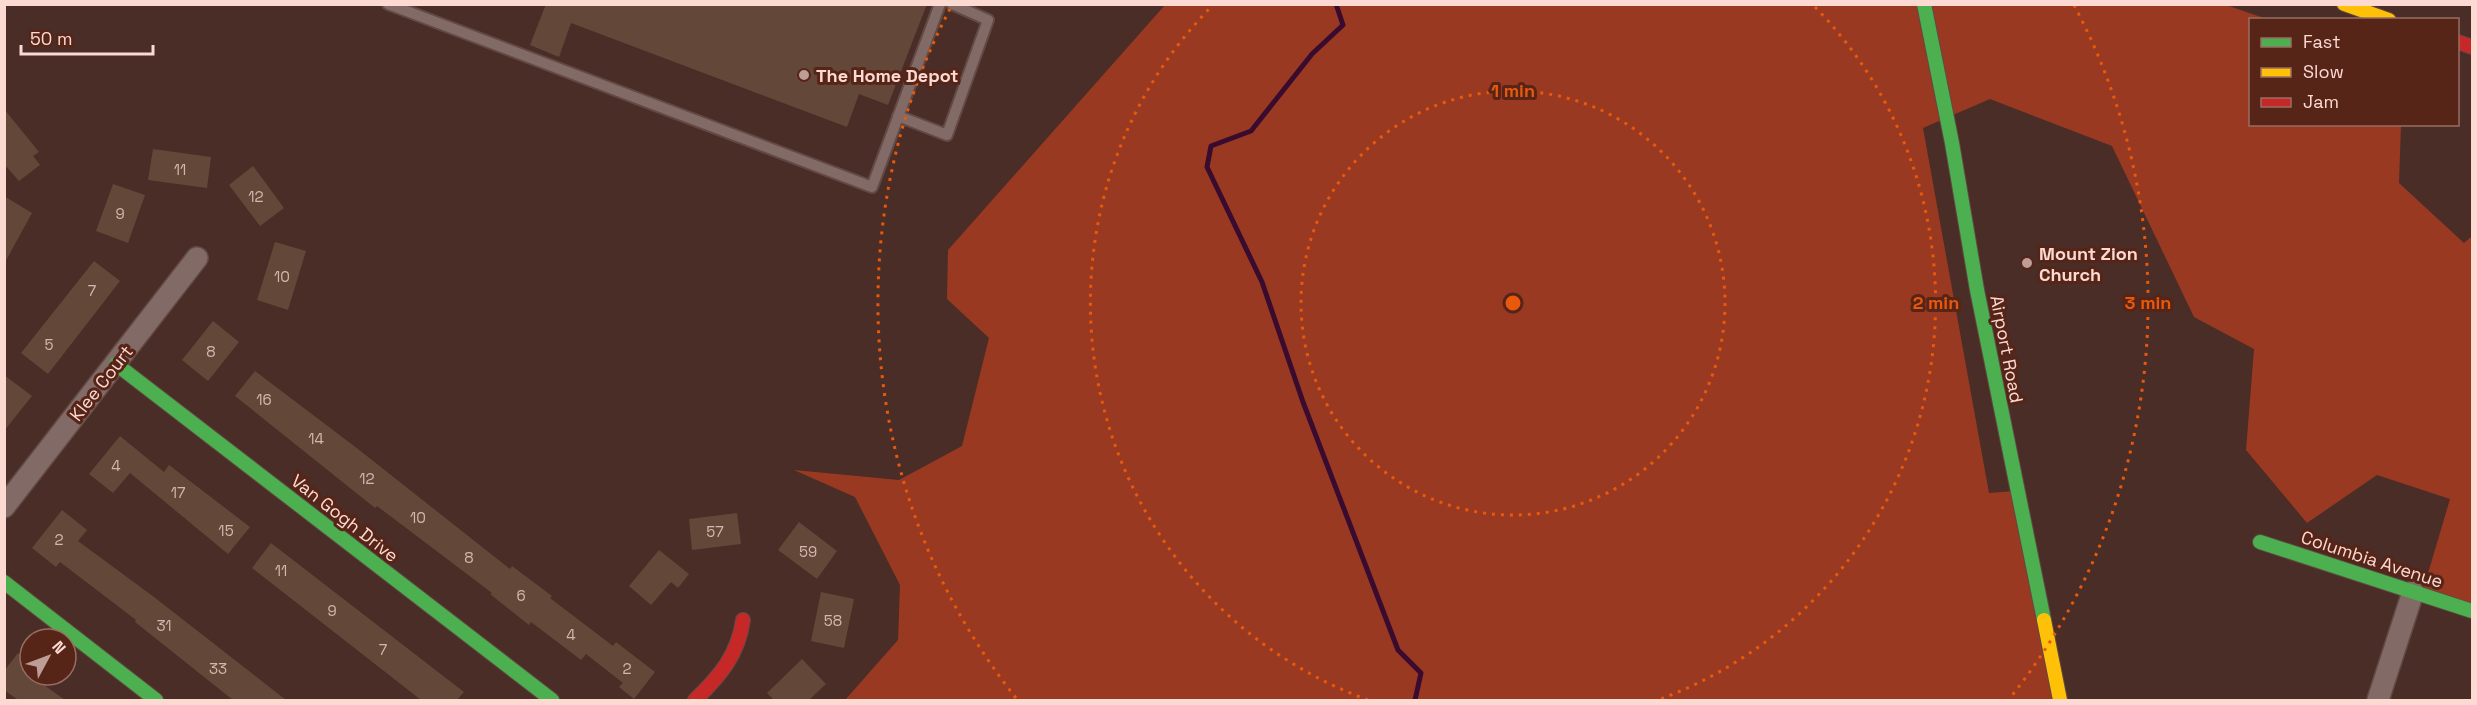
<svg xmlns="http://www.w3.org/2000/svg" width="2477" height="705" font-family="'Space Grotesk',sans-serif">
  <rect width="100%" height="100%" fill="#492d26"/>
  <path fill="#9a3922" d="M1886,4L2226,5L2267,19L2250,20V124L2401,125L2399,183L2464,243L2472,236V615L2421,597L2450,499L2377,475L2307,523L2246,450L2254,349L2194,317L2112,146L1990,99L1923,128L1989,493L2015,491L2063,700H845L898,640L900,585L855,497L794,470L899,480L962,446L989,338L947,299L948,250L1165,5Z"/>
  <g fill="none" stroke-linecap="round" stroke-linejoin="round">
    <path stroke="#390c2f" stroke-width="5" d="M1336,4L1343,25L1312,54L1251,131L1211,146L1207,167L1262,282L1303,402L1398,650L1421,673L1415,700"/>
  </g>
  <path fill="#634839" d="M546,4H927L888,105L859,94L847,127L571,23L559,57L530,45Z
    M4,109L39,152L33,156L40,165L19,181L4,164Z
    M153,149L211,157L207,188L148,180Z
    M253,166L284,208L260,226L229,185Z
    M113,184L145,195L128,243L96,231Z
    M4,196L32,213L4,264Z
    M275,242L306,251L288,310L257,300Z
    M94,261L120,281L48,374L21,353Z
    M213,321L239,342L208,381L182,360Z
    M255,371L358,449L510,569L512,566L552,596L550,598L613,646L616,642L655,672L634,699L619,687L623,683L586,654L581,660L531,622L529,625L490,594L492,593L377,506L375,508L235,396Z
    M4,375L32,396L4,431Z
    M120,436L164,472L169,465L250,527L228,554L130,473L113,493L89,474Z
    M62,510L87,530L78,541L154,597L286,700H233L135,622L136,620L60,562L56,567L32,548Z
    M737,513L741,544L692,550L689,519Z
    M799,522L837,551L817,579L778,550Z
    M271,543L464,692L457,700H421L252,568Z
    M659,550L689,574L678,588L671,582L651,605L629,586Z
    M821,592L854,599L844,648L811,641Z
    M18,653L30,662V675L65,700H18L4,690V671Z
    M802,659L826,684L809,700H774L767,693Z"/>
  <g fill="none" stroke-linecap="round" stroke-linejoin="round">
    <defs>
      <path id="lane" d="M388,4L872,187L940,4
        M898,116L947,135L988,20L952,4"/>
      <path id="street" d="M4,507L197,258
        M2378,700L2413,592"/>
      <path id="fast" d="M1924,4L1952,143L1977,290L2044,620
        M116,364L552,700
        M2260,542L2472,611
        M4,582L156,700"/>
      <path id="slow" d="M2344,4L2389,20
        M2044,620L2060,700"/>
      <path id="jam" d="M2458,42L2472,47
        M695,700C720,676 738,655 743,620"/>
    </defs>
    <use href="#lane" stroke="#624944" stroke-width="14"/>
    <use href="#street" stroke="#624944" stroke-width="24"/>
    <use href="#fast" stroke="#624944" stroke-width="16"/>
    <use href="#slow" stroke="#624944" stroke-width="16"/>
    <use href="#jam" stroke="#624944" stroke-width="16"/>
    <use href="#lane" stroke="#826b66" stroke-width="10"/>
    <use href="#street" stroke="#826b66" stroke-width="21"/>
    <use href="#fast" stroke="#4caf50" stroke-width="14"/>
    <use href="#slow" stroke="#ffc107" stroke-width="14"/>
    <use href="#jam" stroke="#c62828" stroke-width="14"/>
  </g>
  <g fill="none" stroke="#e8590c" stroke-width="3" stroke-dasharray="3 6">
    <circle cx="1513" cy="303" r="212"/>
    <path d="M1368 700A423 423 0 0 1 1211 7M1815 7A423 423 0 0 1 1658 700"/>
    <path d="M1016 698A635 635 0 0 1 952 5M2074 5A635 635 0 0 1 2010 698"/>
  </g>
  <g fill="#bd9d96" stroke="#572418" stroke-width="2">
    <circle cx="804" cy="75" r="6"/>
    <circle cx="2027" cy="263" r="6"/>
  </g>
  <g text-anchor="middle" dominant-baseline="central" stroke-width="6" stroke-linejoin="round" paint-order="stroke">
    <g font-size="15" fill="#d6b6ac">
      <text x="180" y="169">11</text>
      <text x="256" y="196">12</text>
      <text x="120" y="213">9</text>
      <text x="282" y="276">10</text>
      <text x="92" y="290">7</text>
      <text x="49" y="344">5</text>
      <text x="211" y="351">8</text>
      <text x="264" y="399">16</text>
      <text x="316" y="438">14</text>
      <text x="116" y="465">4</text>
      <text x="367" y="478">12</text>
      <text x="178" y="492">17</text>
      <text x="418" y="517">10</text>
      <text x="226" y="530">15</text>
      <text x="715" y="531">57</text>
      <text x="59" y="539">2</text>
      <text x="808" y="551">59</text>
      <text x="469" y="557">8</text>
      <text x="281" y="570">11</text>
      <text x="521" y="595">6</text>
      <text x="332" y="610">9</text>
      <text x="833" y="620">58</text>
      <text x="164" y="625">31</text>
      <text x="571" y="634">4</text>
      <text x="383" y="649">7</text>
      <text x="218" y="668">33</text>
      <text x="627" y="668">2</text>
    </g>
    <g font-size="18" font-weight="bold" fill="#fcdad2" stroke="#572418" text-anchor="start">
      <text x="816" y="75">The Home Depot</text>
      <text x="2039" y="253">Mount Zion<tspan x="2039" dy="21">Church</tspan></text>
    </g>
    <g font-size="18" fill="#fcdad2" stroke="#572418">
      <text transform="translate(2007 349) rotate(79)">Airport Road</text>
      <text transform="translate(101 383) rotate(-52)">Klee Court</text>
      <text transform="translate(345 518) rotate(38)">Van Gogh Drive</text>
      <text transform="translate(2372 559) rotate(18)">Columbia Avenue</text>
    </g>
  </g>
  <circle cx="1513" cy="303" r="9" fill="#e8590c" stroke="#572418" stroke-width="3"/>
  <g font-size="18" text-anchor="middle" font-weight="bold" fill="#e8590c" stroke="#572418" stroke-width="6" stroke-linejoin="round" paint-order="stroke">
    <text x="1513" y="97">1 min</text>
    <text x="1936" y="309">2 min</text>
    <text x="2148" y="309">3 min</text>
  </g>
  <rect width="2477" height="705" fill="none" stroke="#fcdad2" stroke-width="12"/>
  <rect x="2249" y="18" width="210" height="108" fill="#572418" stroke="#996d62" stroke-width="1.5"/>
  <rect x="2261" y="38" width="30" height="9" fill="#4caf50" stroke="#996d62" stroke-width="1.5"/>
  <text x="2303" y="48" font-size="18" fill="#fcdad2">Fast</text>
  <rect x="2261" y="68" width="30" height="9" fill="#ffc107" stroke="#996d62" stroke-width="1.5"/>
  <text x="2303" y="78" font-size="18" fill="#fcdad2">Slow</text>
  <rect x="2261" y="98" width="30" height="9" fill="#c62828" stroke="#996d62" stroke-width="1.5"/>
  <text x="2303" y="108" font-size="18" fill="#fcdad2">Jam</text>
  <g transform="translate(48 657) rotate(49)"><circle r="28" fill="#572418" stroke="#996d62" stroke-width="1.5"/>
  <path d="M0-4.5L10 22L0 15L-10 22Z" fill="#bd9d96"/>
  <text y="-9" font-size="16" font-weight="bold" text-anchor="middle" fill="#fcdad2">N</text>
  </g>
  <path d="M21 45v9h132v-9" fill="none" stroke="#fcdad2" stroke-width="3"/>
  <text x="30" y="45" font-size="18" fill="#fcdad2" stroke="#572418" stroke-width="4.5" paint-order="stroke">50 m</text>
</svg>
